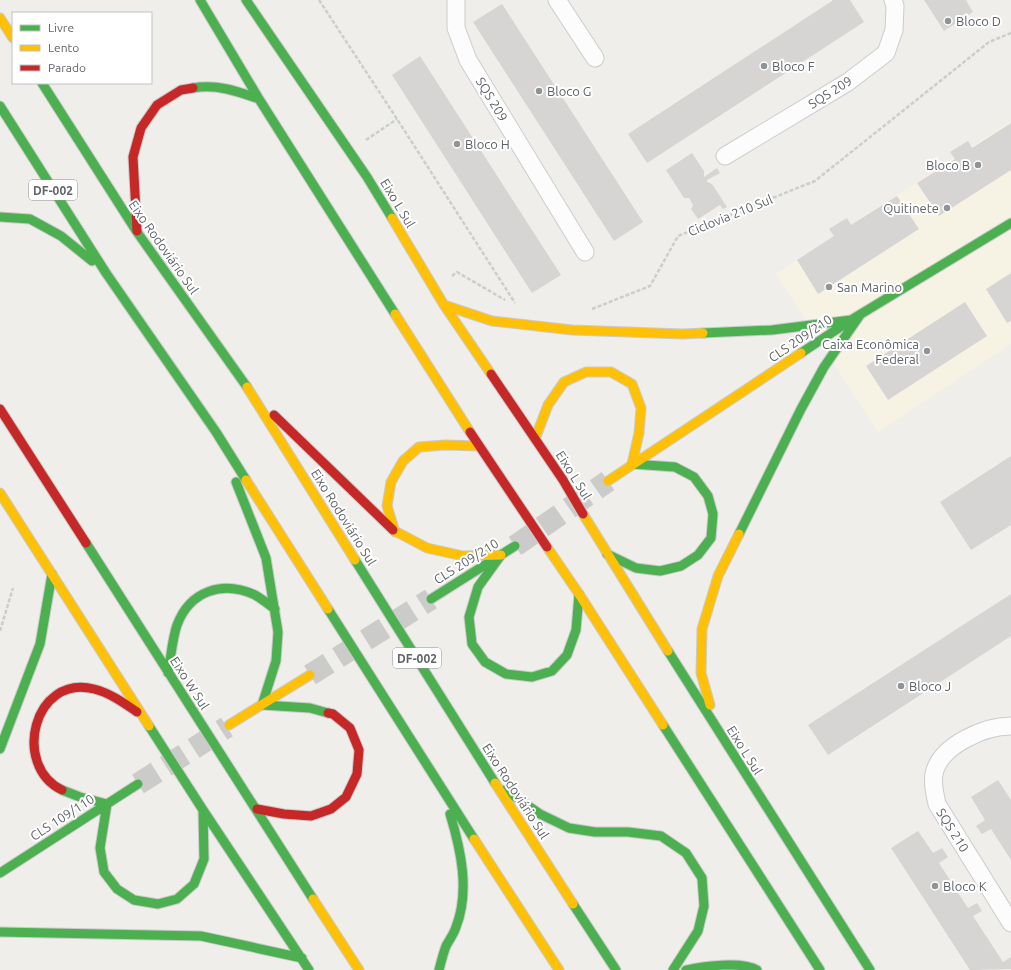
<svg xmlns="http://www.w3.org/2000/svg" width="1011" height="970" font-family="Ubuntu,sans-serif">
  <rect width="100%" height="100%" fill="#efeeea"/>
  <path fill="#f7f3e4" d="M1011,121V344L878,432L776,274Z"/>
  <path fill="#d6d5d3" d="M832,0H850L864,22L647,163L628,134L832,1Z
    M924,0H966L973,12L944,31Z
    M502,4L643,222L614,241L473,22Z
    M420,56L561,275L532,293L392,75Z
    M1011,123V170L939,216L917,183L955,159L950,152L968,141L972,148Z
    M692,153L704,171V177L717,168L720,173L707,180V182L712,184L727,207L723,209L720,205L698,219L691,209L693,205L689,198H684L666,170Z
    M897,196L919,229L818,294L797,260L834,236L829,229L847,218L851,225Z
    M1011,273V321L1007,323L986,289Z
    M965,302L987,336L888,400L866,366Z
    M1011,456V525L971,550L940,502Z
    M1011,594V636L828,755L808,725Z
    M998,780L1011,800V860L991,829L982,834L976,826L985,820L971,797Z
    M918,831L933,853L942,848L948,857L939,863L968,908L977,903L982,911L973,916L1003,962L1011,957V969L970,970L891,848Z"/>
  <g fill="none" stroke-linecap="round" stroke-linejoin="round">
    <path stroke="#cbcbca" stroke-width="22" stroke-dasharray="22 11" stroke-linecap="butt" d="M515,546L608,481
      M310,675L431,599
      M138,784L227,727"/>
    <defs>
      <path id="street" d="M456,0V28L468,60L585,252
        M557,0L595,58
        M725,156L848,82L886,53L894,30L895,6L893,0
        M1011,726C985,726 940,745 934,774C932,784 935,794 937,804L1011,923"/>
      <path id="fast" d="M200,0L259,99L395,314
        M246,0L367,177L392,218
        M42,83L137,232L247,387
        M193,88C217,84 237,91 259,99
        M0,106L106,273L216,432L246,480
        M0,217L30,219L61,236L92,261
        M703,333L772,330L851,320
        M801,353L851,320L1011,223
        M236,482L266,558L278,632L276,661L262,705
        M739,534L801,409L824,367L860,315
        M86,543L313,899
        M607,554L636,568L660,571L681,566L698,555L711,538L713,514L708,496L694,477L675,467L632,464
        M501,555L478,587L469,617L472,644L485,662L506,674L532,677L552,671L567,655L576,630L579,594
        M355,560L495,783
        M431,599L515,546
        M328,609L474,839
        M668,651L870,970
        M168,673C171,657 172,640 177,625C190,591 222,580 255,595C262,599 268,604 275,609
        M262,705L310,708L328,713
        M663,725L820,970
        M149,726L203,810L309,970
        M0,749L40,644L52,574
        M62,790L80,797L107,804L100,848L104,872L117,889L134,900L158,904L177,899L194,884L204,859L203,810
        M505,790L540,814L569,828L595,832H628L661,836L686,853L702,878L704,906L698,931L673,970
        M0,873L138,784
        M573,904L616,970
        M0,932L201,936L302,958
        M439,970C441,962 443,954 446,946C449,940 454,934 456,927C470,891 461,850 450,814
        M686,970C702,966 743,961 757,970"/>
      <path id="slow" d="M0,18L13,38
        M392,218L444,305L491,374
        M444,305L492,321L572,330L683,334L703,333
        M395,314L470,432
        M247,387L355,560
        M535,439L548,405L564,382L586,372H611L632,384L641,408L639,433L632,464
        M246,480L328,609
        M608,481L801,353
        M0,493L149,726
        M583,514L668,651
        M393,530L427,548L463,556L501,555
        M395,532L387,506L391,482L403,461L419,447L445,445L479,446
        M547,547L579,594L663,725
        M710,705L701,673L702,629L718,576L739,534
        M229,725L310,675
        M495,783L573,904
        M474,839L559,970
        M313,899L359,970"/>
      <path id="jam" d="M137,231L133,157L141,128L157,105L181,90L193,88
        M491,374L563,480L583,514
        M0,409L86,543
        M274,415L393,530
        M470,432L547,547
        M62,790C12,766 33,674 94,689C110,693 124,703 137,712
        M257,809L284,814L311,816L331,809L346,797L357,774L359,750L350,728L333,714L328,713"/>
    </defs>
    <use href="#street" stroke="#cbcccc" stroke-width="19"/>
    <use href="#fast" stroke="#cacacb" stroke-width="11"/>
    <use href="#slow" stroke="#cacacb" stroke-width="11"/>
    <use href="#jam" stroke="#cacacb" stroke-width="11"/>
    <path stroke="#cacfcc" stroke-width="2.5" stroke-dasharray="4 2" stroke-linecap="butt" d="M319,0L397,119L515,303
      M366,140L397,119
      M452,276L457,272L505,300
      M592,309L650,286L678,236L815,181L989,42L1011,33
      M0,631L13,588"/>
    <use href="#street" stroke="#fdfcfc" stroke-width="17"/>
    <use href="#fast" stroke="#4caf50" stroke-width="9"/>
    <use href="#slow" stroke="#ffc107" stroke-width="9"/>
    <use href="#jam" stroke="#c62828" stroke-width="9"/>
  </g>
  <g fill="#919496" stroke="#fff" stroke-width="1.5">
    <circle cx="948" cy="21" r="4"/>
    <circle cx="764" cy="66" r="4"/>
    <circle cx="539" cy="91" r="4"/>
    <circle cx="457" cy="144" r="4"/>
    <circle cx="978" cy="165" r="4"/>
    <circle cx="947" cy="208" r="4"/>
    <circle cx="829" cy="287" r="4"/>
    <circle cx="927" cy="351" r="4"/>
    <circle cx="901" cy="686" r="4"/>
    <circle cx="935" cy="886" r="4"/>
  </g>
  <g text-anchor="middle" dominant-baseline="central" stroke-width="4" stroke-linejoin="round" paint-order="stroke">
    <g fill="#fff" stroke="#8f9295" stroke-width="1">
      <rect x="29" y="180" width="48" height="20" rx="3"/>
      <rect x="393" y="648" width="48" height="20" rx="3"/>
    </g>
    <g font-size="12" font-weight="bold" fill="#5f6368">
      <text x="53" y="190">DF-002</text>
      <text x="417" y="658">DF-002</text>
    </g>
    <g font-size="13" fill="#5f6368" stroke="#fff" text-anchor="start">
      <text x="956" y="21">Bloco D</text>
      <text x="772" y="66">Bloco F</text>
      <text x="547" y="91">Bloco G</text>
      <text x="465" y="144">Bloco H</text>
      <text x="970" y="165" text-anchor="end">Bloco B</text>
      <text x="939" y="208" text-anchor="end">Quitinete</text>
      <text x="837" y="287">San Marino</text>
      <text x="919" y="344" text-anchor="end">Caixa Econômica<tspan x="919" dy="15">Federal</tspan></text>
      <text x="909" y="686">Bloco J</text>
      <text x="943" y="886">Bloco K</text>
    </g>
    <g font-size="13" fill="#5f6368" stroke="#fff">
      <text transform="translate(830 92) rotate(-32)">SQS 209</text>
      <text transform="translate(492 99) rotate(59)">SQS 209</text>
      <text transform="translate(398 203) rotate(59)">Eixo L Sul</text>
      <text transform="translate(730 215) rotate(-22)">Ciclovia 210 Sul</text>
      <text transform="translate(164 247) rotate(55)">Eixo Rodoviário Sul</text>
      <text transform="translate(800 338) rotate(-34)">CLS 209/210</text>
      <text transform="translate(574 475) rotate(58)">Eixo L Sul</text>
      <text transform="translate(344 517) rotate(58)">Eixo Rodoviário Sul</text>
      <text transform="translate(466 561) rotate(-32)">CLS 209/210</text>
      <text transform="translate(190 683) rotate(57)">Eixo W Sul</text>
      <text transform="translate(745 750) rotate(58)">Eixo L Sul</text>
      <text transform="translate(516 791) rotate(57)">Eixo Rodoviário Sul</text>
      <text transform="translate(62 817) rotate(-33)">CLS 109/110</text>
      <text transform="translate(953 830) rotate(58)">SQS 210</text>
    </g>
  </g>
  <rect x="12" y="12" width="140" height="72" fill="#ffffff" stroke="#bfc1c3"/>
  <rect x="20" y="25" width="20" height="6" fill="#4caf50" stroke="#bfc1c3"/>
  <text x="48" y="32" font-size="12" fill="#5f6368">Livre</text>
  <rect x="20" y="45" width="20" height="6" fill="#ffc107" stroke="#bfc1c3"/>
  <text x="48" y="52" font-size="12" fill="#5f6368">Lento</text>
  <rect x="20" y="65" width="20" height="6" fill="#c62828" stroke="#bfc1c3"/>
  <text x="48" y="72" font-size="12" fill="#5f6368">Parado</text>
</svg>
